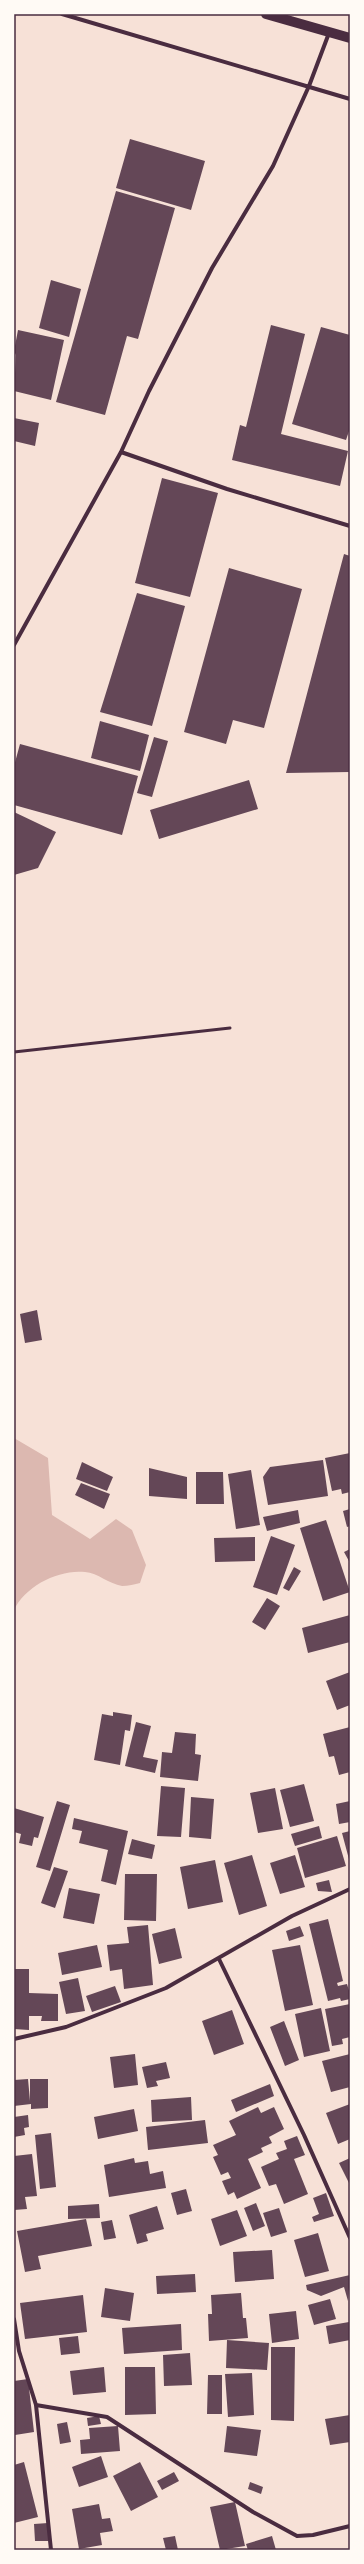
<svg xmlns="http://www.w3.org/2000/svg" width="364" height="2564" font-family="Signika,sans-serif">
  <rect width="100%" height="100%" fill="#f7e1d7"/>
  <path fill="#dcb8b0" d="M14,1438L48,1458L52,1515L90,1539L116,1519L132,1530L146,1565L140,1583C135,1584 128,1586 122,1586C109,1584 98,1573 85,1572C59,1569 25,1586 14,1610Z"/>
  <path fill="#644757" d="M130,139L205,161L191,210L116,188Z
    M116,191L175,208L138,339L127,336L105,415L56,402Z
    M51,280L81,289L69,337L39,328Z
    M271,325L305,334L281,434L348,451L340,486L232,460L240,425L246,427Z
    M321,327L350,335V428L346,440L292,424Z
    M18,330L64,340L51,400L14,391L16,355L14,351Z
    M14,418L39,423L35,446L14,441Z
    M162,478L218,493L190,597L135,583Z
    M344,554L350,556V772L286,773Z
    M229,568L302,589L264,728L233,720L226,744L184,732Z
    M137,593L185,606L152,726L100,712Z
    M100,721L149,735L140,771L91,758Z
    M154,737L168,741L152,797L137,793Z
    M20,744L138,776L122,835L14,805V766Z
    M249,780L258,809L159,839L150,810Z
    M14,812L56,832L38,868L14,875Z
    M37,1310L42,1340L25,1343L20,1314Z
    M350,1453V1492L342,1494L341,1489L332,1491L325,1458Z
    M323,1460L328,1496L268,1505L263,1477L270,1467Z
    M82,1462L113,1477L107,1491L76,1479Z
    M149,1468L187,1477V1499L149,1496Z
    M251,1470L260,1525L236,1529L228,1474Z
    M196,1472H223L224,1504H196Z
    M81,1483L110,1494L104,1509L75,1495Z
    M350,1509V1526L347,1527L343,1511Z
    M298,1510L300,1523L267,1531L263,1517Z
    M326,1520L350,1592L323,1601L300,1528Z
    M271,1536L295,1545L277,1595L253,1587Z
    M255,1537V1561L215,1562L214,1538Z
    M350,1549V1563L344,1552Z
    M294,1567L301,1571L289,1591L283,1588Z
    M267,1598L280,1606L265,1630L252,1622Z
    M350,1615V1642L308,1653L302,1628Z
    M350,1672V1705L337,1710L326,1681Z
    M113,1712L132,1715L130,1731L125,1730L120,1765L94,1760L102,1714L113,1716Z
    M136,1722L151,1726L143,1757L158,1760L155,1773L125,1766Z
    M350,1727V1772L339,1775L334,1756L329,1757L323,1734Z
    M175,1732L196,1734L195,1754L201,1755L198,1781L160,1777L162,1752L172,1753Z
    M304,1784L314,1821L290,1827L280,1790Z
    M161,1786L185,1788L181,1837L157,1836Z
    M275,1788L283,1829L258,1833L250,1793Z
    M191,1797L214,1799L211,1839L189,1837Z
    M57,1801L70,1805L50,1871L36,1867Z
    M350,1801V1822L339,1824L336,1804Z
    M14,1808L44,1817L38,1838L34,1837L32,1846L19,1843L21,1834L14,1832Z
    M74,1818L128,1831L116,1885L101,1881L108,1850L79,1843L82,1831L72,1829Z
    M319,1826L322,1838L295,1846L291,1834Z
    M350,1831V1863L342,1833Z
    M337,1836L346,1866L305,1878L297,1848Z
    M132,1839L155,1845L152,1859L128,1854Z
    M252,1855L267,1906L239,1915L224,1863Z
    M295,1855L305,1887L280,1894L270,1863Z
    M215,1860L223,1902L188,1909L180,1867Z
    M54,1867L68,1871L55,1908L41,1903Z
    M125,1874H157L156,1921L124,1920Z
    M329,1880L332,1892L318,1891L316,1883Z
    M69,1888L100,1894L94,1924L63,1918Z
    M328,1919L343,1981L337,1983L338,1986L347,1984L350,1994V1999L341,2001L340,1998L328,2001L309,1924Z
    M148,1925L153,1985L124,1989L122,1969L110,1971L107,1945L129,1943L127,1927Z
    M300,1926L304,1936L289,1941L286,1931Z
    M175,1928L182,1958L159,1964L152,1934Z
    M97,1945L102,1967L62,1975L58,1953Z
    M300,1945L313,2005L285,2011L272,1950Z
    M14,1969H29V1993L58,1994V2021H41L42,2016H29V2030L14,2029Z
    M78,1978L85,2011L66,2014L59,1982Z
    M115,1986L121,2002L92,2012L86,1996Z
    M350,2004V2037L342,2039L343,2044L332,2046L325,2009Z
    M321,2008L330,2051L304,2057L295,2014Z
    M232,2010L244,2044L214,2055L202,2021Z
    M284,2021L299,2060L285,2066L270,2027Z
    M135,2054L138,2085L114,2088L110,2057Z
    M350,2054V2087L331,2092L322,2061Z
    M166,2062L170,2078L156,2081L158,2086L147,2088L142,2067Z
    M28,2079L30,2101V2079H48V2108L31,2109V2104L14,2106V2080Z
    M270,2084L274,2096L236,2112L231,2100Z
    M191,2097L192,2120L152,2122L151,2100Z
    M350,2104V2139L338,2144L326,2113Z
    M258,2107L261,2113L274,2107L284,2129L269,2137L272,2143L261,2148L263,2152L248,2159L261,2188L237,2199L234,2192L228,2195L222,2181L231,2178L228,2172L221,2175L213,2157L218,2155L213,2145L236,2135L229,2121Z
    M134,2109L138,2131L98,2139L94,2117Z
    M28,2115L29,2127L24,2128L25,2135L14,2137V2117Z
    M205,2120L208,2143L148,2150L146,2127Z
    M51,2133L56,2187L40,2189L35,2135Z
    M297,2136L305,2155L294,2159L308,2194L284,2204L276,2184L269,2186L261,2167L279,2159L276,2153L287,2149L284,2141Z
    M32,2154L37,2196L25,2197L27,2209L14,2210V2156Z
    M134,2158L135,2163L148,2161L150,2174L163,2171L166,2188L109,2197L104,2165Z
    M350,2158V2185L339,2163Z
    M186,2189L192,2211L177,2215L171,2193Z
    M326,2193L334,2216L314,2222L312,2217L319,2214L313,2198Z
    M256,2203L265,2226L253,2231L244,2208Z
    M99,2204L100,2218L68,2219V2206Z
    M157,2206L164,2229L146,2234L148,2241L137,2244L129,2215Z
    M279,2208L287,2232L271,2237L263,2213Z
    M237,2210L247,2236L220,2246L211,2219Z
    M86,2219L92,2246L38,2256L41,2269L25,2272L17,2231Z
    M112,2220L116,2238L104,2240L101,2222Z
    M318,2233L329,2271L305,2277L294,2240Z
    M272,2250L274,2279L235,2282L233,2252Z
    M195,2274L196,2292L157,2294L156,2276Z
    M350,2275L348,2301L344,2287L321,2296L307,2290L306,2285Z
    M105,2288L134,2293L130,2321L101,2317Z
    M241,2293L243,2318H246L248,2338L209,2341L208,2314H212L211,2295Z
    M83,2295L87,2332L25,2339L20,2303Z
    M330,2299L336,2319L314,2325L308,2305Z
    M296,2311L299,2339L272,2343L269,2314Z
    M349,2322L350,2340L329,2344L326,2326Z
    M181,2324L182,2350L124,2354L122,2328Z
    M78,2336L80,2353L61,2355L59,2338Z
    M227,2340L269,2343L267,2370L226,2368Z
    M271,2347H295L294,2421L271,2420Z
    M190,2353L192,2385L164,2386L163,2355Z
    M104,2367L106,2392L73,2395L70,2371Z
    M125,2367H155L156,2414L125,2415Z
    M252,2373L254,2415L228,2417L225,2374Z
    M208,2375H222V2414H207Z
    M28,2379L34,2432L15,2435L14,2381Z
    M350,2415V2442L330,2445L325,2419Z
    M99,2416L101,2424L88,2426L87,2418Z
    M67,2422L71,2442L60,2444L57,2424Z
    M118,2426L120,2451L81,2454L80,2440L90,2439L89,2428Z
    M227,2426L261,2430L257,2456L224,2452Z
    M101,2456L108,2477L79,2487L72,2467Z
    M24,2462L38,2517L14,2523V2465Z
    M140,2462L158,2497L131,2511L113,2476Z
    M174,2472L179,2481L162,2490L157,2481Z
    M250,2482L263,2487L261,2494L248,2489Z
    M235,2502L245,2546L220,2550L210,2507Z
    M99,2504L102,2519L110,2518L113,2531L100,2533L102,2545L79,2549L72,2509Z
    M48,2523L49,2541H35L34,2524Z
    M175,2536L178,2550H166L163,2538Z
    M272,2536L276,2550H248L246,2544Z"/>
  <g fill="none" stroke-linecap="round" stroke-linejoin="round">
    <path stroke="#4a2c40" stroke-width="3" d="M14,1052L230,1028"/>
    <path stroke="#4a2c40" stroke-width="4" d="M62,14L350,99
      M121,452L227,489L350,526
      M14,645L121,452L149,391L212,268L273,166L309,86L329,33
      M219,1959L304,2135L350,2238
      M14,2039L66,2027L166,1988L292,1916L350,1889
      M14,2319L19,2351L36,2405L51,2550
      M36,2405L107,2417L253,2512L297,2536L313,2535L350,2526"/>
    <path stroke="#4a2c40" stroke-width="10" d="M266,14L350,38"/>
  </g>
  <rect width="364" height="2564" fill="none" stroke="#fffaf5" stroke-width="30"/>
  <rect x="15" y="15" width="334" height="2534" fill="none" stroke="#4a2c40" stroke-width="1.5"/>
</svg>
